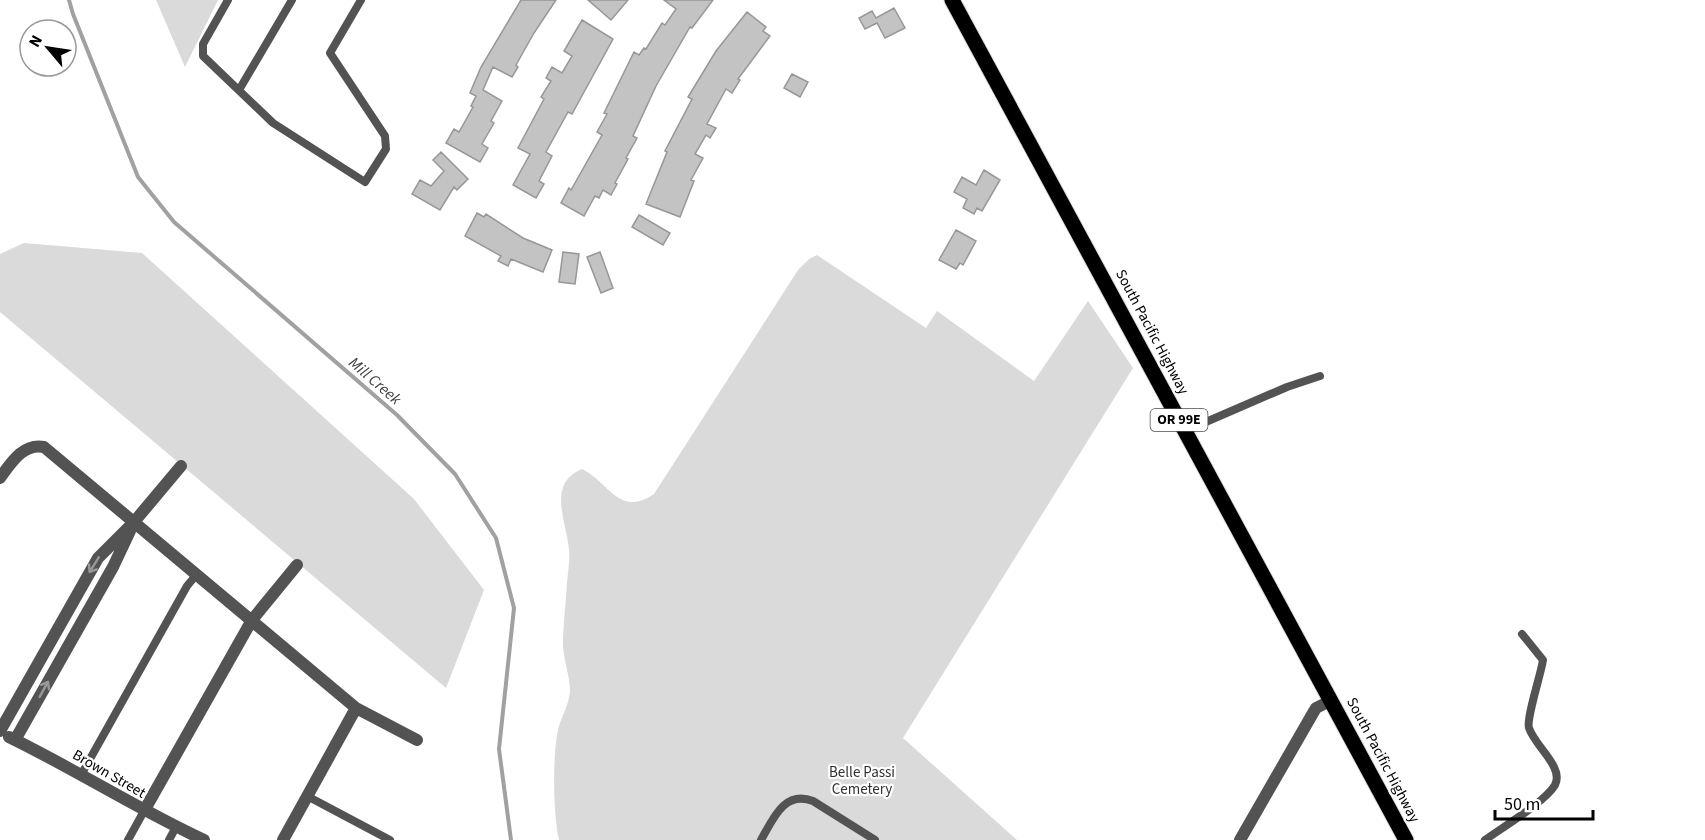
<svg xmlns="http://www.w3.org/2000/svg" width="1705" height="840" font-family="'Source Sans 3',sans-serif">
  <rect width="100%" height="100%" fill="#fff"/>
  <path fill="#dadada" d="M156,0H218L185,67Z
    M24,243L142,253L414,499L484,590L446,688L0,312V254Z
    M817,255L926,328L937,311L1034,381L1088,301L1133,368L903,738L1017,840H559C553,815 552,751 559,726C563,714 569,704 570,691C570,677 564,661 563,646C563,625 566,603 567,582C568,572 570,560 569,550C567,522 546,484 582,469C609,482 619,518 654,494L798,270L809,259Z"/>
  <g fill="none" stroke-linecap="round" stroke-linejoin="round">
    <path stroke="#a1a1a1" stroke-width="4" d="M69,0L73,14L138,177L174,222L397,415L455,474L496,538L514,608L499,749L511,840"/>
  </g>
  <path fill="#c3c3c3" stroke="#979797" stroke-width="1.5" d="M521,0H556L534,33L516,65L518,67L512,77L493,67L483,90L502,101L491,121L494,123L482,144L488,148L480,162L446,143L454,129L459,132L473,107L471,106L476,96L470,93L481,67Z
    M588,0H628L611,20Z
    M664,0H713L692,28L690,27L656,86L633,136L637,138L626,158L628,159L615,183L617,184L611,195L603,190L599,198L595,196L584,216L561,203L569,188L571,190L602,135L597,132L607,114L604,113L634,52L639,55L644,48L646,49L662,23L665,25L676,9Z
    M894,8L905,28L885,38L877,23L865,29L859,18L872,11L876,18Z
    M747,12L766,27L763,31L770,36L738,79L740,80L732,93L726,89L707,124L716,128L710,138L706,135L695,154L703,158L691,180L694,181L680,217L646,204L667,152L665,151L692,99L688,97L716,51Z
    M582,20L613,39L572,114L568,112L546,152L552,156L539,181L544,184L536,198L513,185L530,154L518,148L544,99L541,97L551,81L546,78L552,67L562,73L572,56L564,51Z
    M792,74L808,82L800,97L784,88Z
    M441,152L468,179L457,190L454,187L440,210L412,194L420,180L431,186L444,171L433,160Z
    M984,170L1000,180L982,211L977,208L974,214L963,208L967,199L954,192L962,177L976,185Z
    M477,213L484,217L486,214L523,238L552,250L543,272L511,259L508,266L498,261L501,256L465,236Z
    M639,215L670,233L663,245L632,227Z
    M956,230L976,241L963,265L960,263L956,269L939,260Z
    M563,252L579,254L575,284L559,282Z
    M600,252L613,288L601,293L587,257Z"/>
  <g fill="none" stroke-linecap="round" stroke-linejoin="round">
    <defs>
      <path id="primary" d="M952,0L1406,840"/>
    </defs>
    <use href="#primary" stroke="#dbdbdb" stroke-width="17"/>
    <path stroke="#535353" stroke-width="8" d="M228,0L203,44V56L273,123L365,182L386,149L385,136L330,53L361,0
      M239,90L292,0
      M1185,431L1287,387L1320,376
      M81,775L187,586L197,574
      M307,796L390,840
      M128,840L144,811
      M169,840L176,827
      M761,840C773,819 784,790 813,801L875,840
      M1485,840C1503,827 1545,802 1555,785C1558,779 1557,773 1554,767C1548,754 1534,742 1529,728C1526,719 1541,674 1543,660L1522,634"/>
    <path stroke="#535353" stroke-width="12" d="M0,478C11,463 23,443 44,447L356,708L417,740
      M0,731L98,558L134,522L181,466
      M9,737C75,769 137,809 204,840
      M15,740L113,567L130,531
      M144,811L252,620L297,565
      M283,840L356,708"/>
    <path stroke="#535353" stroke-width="12" d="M1240,840L1313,713L1316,708L1330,701"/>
    <use href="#primary" stroke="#000" stroke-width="15"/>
  </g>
  <defs><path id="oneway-shaft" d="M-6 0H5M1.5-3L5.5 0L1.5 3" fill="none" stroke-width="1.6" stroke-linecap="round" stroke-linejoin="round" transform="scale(1.5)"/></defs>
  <g stroke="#989898">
    <use href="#oneway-shaft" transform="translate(94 565) rotate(122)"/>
    <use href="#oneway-shaft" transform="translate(44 689) rotate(-61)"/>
  </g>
  <g text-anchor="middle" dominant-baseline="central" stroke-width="4.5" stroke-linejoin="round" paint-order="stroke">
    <rect fill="#fff" stroke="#4c4c4c" stroke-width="1.5" x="1150.5" y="409" width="57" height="22" rx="4.5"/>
    <g font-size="14" font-weight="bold" fill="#000">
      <text x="1179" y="420">OR 99E</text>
    </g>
    <g font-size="15" fill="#000" stroke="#fff">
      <text transform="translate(1152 332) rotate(62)">South Pacific Highway</text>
      <text transform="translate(1383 760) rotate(62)">South Pacific Highway</text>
      <text transform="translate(109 774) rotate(30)">Brown Street</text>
    </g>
    <g font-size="15" fill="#313131" stroke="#fff">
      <text x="862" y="772">Belle Passi<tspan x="862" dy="17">Cemetery</tspan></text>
    </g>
    <g font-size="16" font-style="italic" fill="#424242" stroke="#fff">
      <text transform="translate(375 381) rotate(41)">Mill Creek</text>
    </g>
  </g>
  <g transform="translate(48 48) rotate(299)"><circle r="28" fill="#ffffff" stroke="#999999" stroke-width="1.5"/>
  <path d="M0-4.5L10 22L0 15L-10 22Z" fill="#000000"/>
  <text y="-9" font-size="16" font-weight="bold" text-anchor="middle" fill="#000000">N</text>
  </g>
  <path d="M1495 810v9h98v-9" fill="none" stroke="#000000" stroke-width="3"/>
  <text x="1504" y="810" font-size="18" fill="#000000" stroke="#ffffff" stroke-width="4.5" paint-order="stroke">50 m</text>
</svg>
